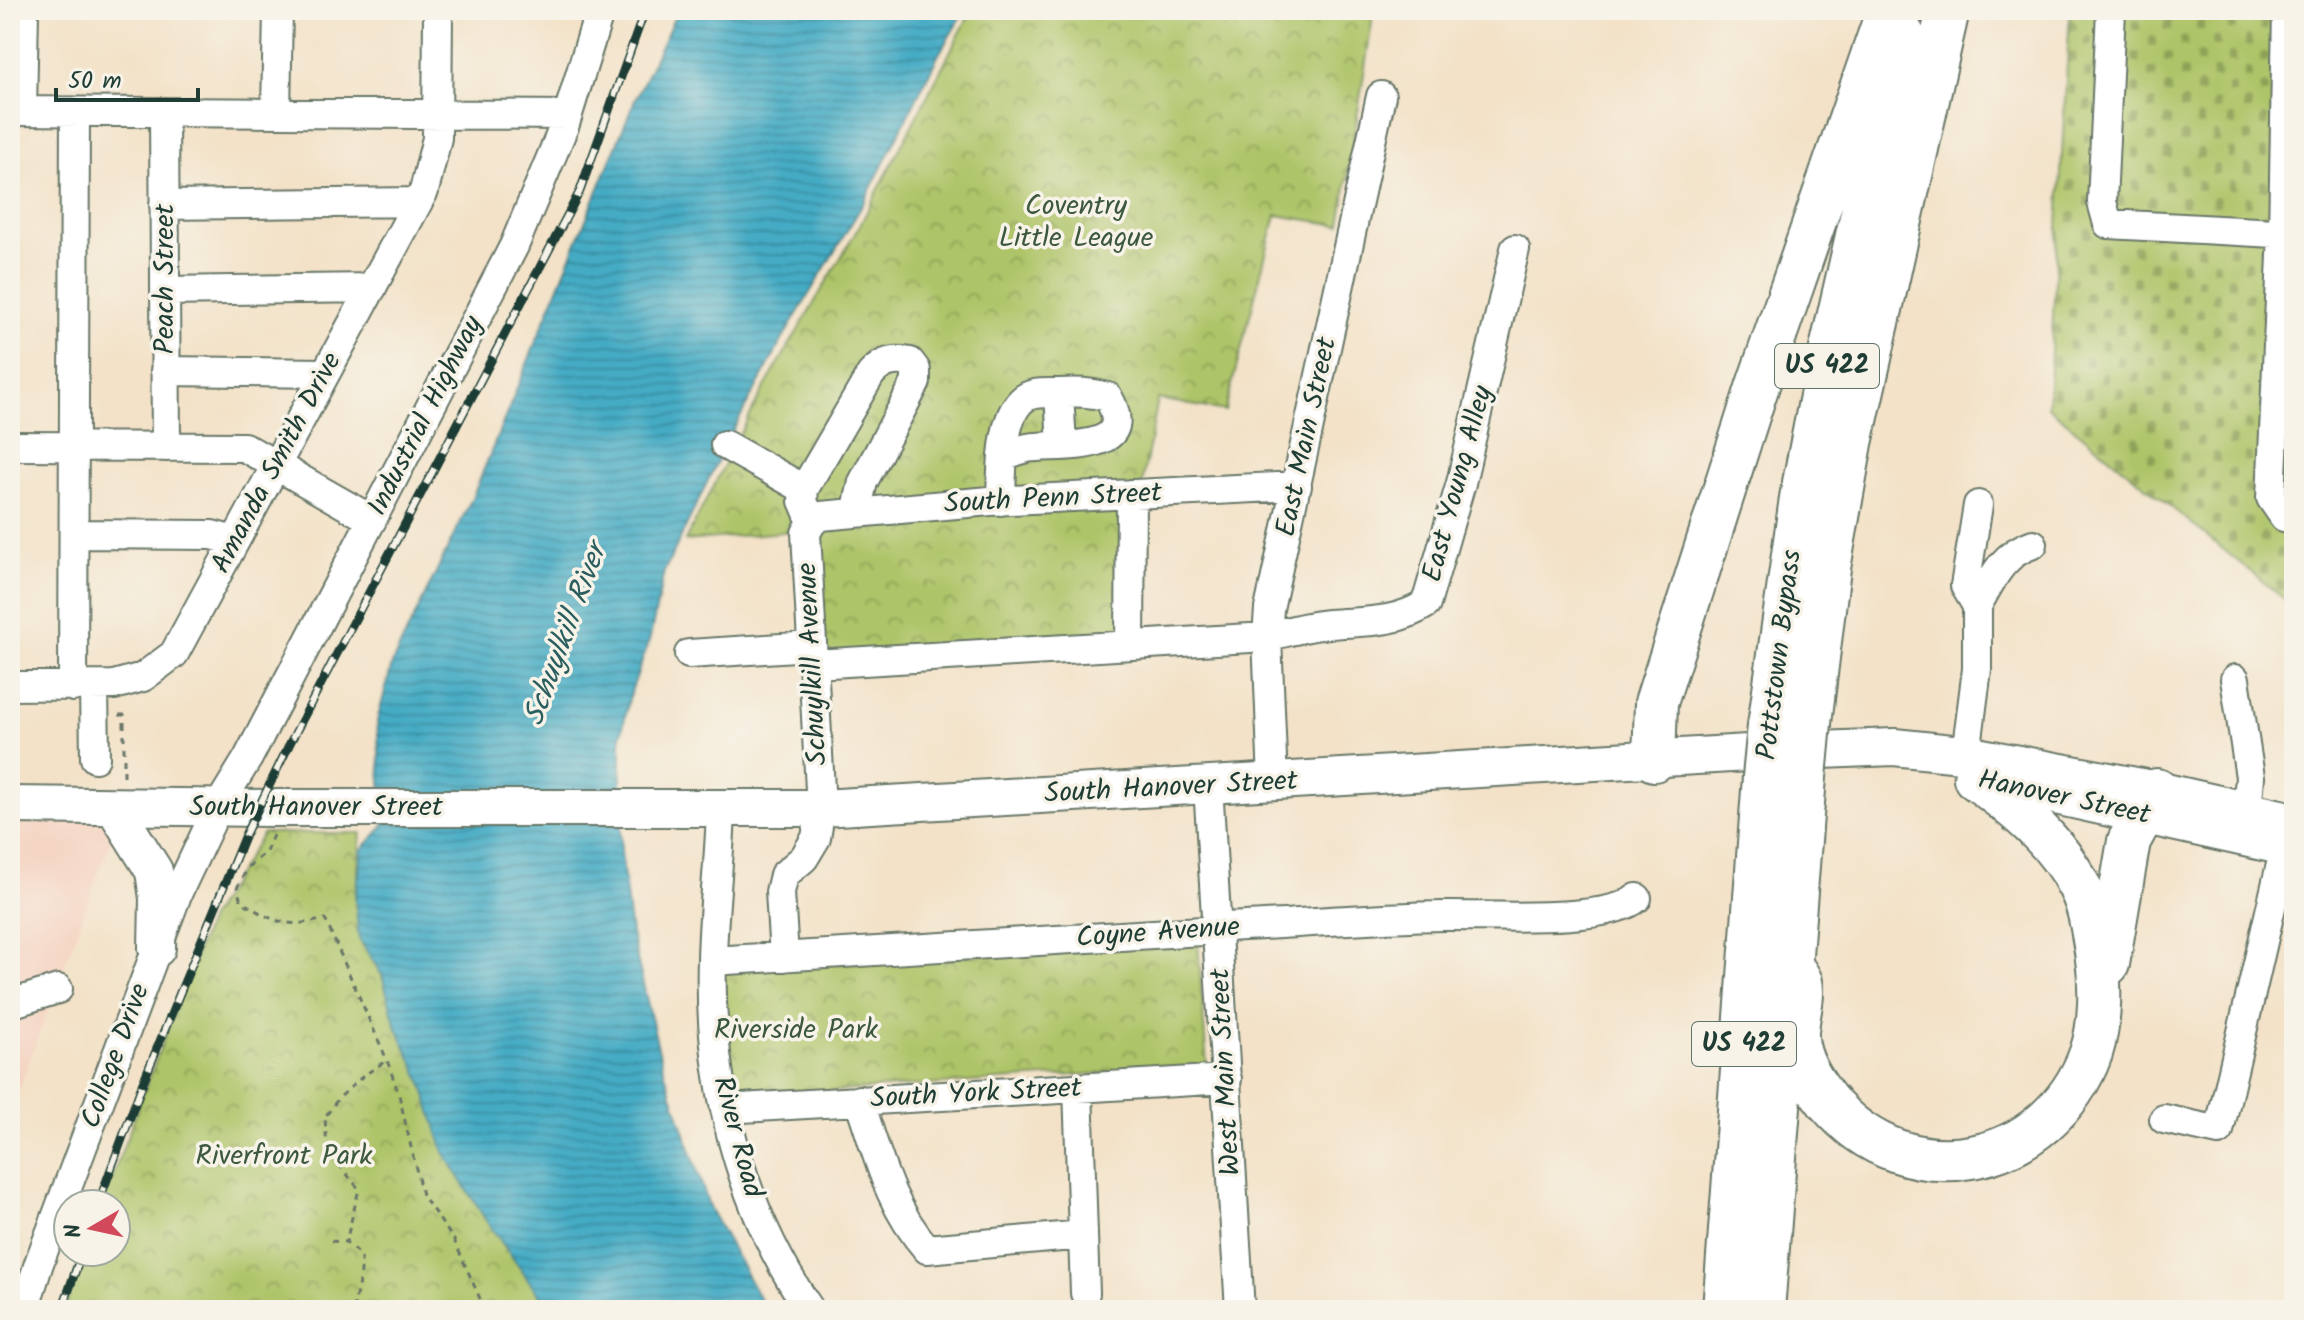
<svg xmlns="http://www.w3.org/2000/svg" width="2304" height="1320" font-family="Kalam,sans-serif">
  <defs>
    <pattern id="cemetery-stones" width="16" height="16" patternUnits="userSpaceOnUse" patternTransform="scale(2)"><rect width="16" height="16" fill="#aec468"/><path d="M2 7V4a2 2 0 0 1 4 0v3zM10 15v-3a2 2 0 0 1 4 0v3z" fill="#8da056"/></pattern>
    <pattern id="park-crowns" width="20" height="18" patternUnits="userSpaceOnUse" patternTransform="scale(2)"><rect width="20" height="18" fill="#aec468"/><path d="M2 6a3 3 0 1 1 6 0M12 15a3 3 0 1 1 6 0" fill="none" stroke="#8da056"/></pattern>
    <pattern id="water-rules" width="6" height="5" patternUnits="userSpaceOnUse" patternTransform="scale(2)"><rect width="6" height="5" fill="#44abc4"/><path d="M0 2.5h6" fill="none" stroke="#388ca0"/></pattern>
  </defs>
  <rect width="100%" height="100%" fill="#f7f3e8"/>
  <filter id="ink" filterUnits="userSpaceOnUse"><feTurbulence type="fractalNoise" baseFrequency=".0125" numOctaves="2"/><feDisplacementMap in="SourceGraphic" scale="16" xChannelSelector="R" yChannelSelector="G"/><feConvolveMatrix kernelMatrix="1 2 1 2 8 2 1 2 1" color-interpolation-filters="sRGB"/></filter>
  <filter id="wash" filterUnits="userSpaceOnUse"><feTurbulence type="fractalNoise" baseFrequency=".006" numOctaves="4" result="noise"/><feDisplacementMap in="SourceGraphic" scale="32" xChannelSelector="R" yChannelSelector="G"/><feGaussianBlur stdDeviation="1.8" result="paint"/><feColorMatrix in="noise" values="0 0 0 0 0 0 0 0 0 0 0 0 0 0 0 0 0 1.4 0 .05"/><feComposite in="paint" operator="in"/></filter>
  <g filter="url(#wash)">
    <rect width="100%" height="100%" fill="#f3e2c8"/>
    <path fill="#f5d3c1" d="M10,820L118,821L10,1113Z"/>
    <path fill="url(#cemetery-stones)" stroke="#66804e" stroke-width="2" d="M2070,10H2294V607L2048,407Z"/>
    <path fill="url(#park-crowns)" stroke="#66804e" stroke-width="2" d="M972,10H1374L1340,225L1276,215L1225,411L1158,399L1141,490L1142,643L826,669L814,529L685,541L762,392L861,223Z
      M263,833H361L355,900L359,939L382,975L396,1026L485,1219L550,1310H66L70,1290L84,1252H116V1204H102L209,919Z
      M1198,943L1207,1066L735,1098L722,970Z"/>
    <path fill="url(#water-rules)" stroke="#32747c" stroke-width="2" d="M678,10H965L939,54L863,204L790,326L725,445L664,572L650,638L630,695L621,736V851L631,933L662,1064L710,1209L766,1310H550L485,1219L444,1152L421,1080L396,1026L382,975L359,939L355,900L362,849L384,826L377,721L393,661L473,496L634,102Z"/>
  </g>
  <g filter="url(#ink)">
    <g fill="none" stroke-linecap="round" stroke-linejoin="round">
      <defs>
        <path id="minor" d="M2111,10L2102,202L2108,224L2294,234
          M2287,10L2283,234L2271,498L2284,517L2294,519
          M10,111L568,115
          M22,111L24,10
          M164,112L166,447
          M276,112L278,10
          M164,205L418,202
          M165,291L372,288
          M165,371L325,373
          M1059,393L1062,446
          M725,445L804,489
          M10,446L244,447L372,520
          M1001,501C1002,474 1000,410 1028,396C1037,392 1049,393 1059,393C1077,392 1091,392 1108,397C1141,455 1060,443 1027,448C1019,450 1011,453 1003,456
          M812,522L821,516L990,501L1297,486
          M812,522L803,501L804,489L871,374C883,361 893,359 910,362L916,370V382L863,482L856,513
          M74,534L212,535L235,541
          M1977,606C1992,579 2002,554 2033,544
          M1130,645L1131,494
          M689,654L812,646
          M814,664L1267,637C1288,631 1308,626 1329,624C1364,621 1395,624 1426,604L1461,483L1515,249
          M2235,679L2250,777L2247,810
          M10,686L114,685L143,677L174,654L424,191L437,138L438,10
          M94,686L95,758
          M73,687L75,112
          M1966,754L1977,669V606L1965,586L1978,505
          M1273,782L1267,637L1269,609L1381,96
          M1208,785L1240,1310
          M721,807C720,858 713,908 712,959C708,1082 740,1208 810,1310
          M784,957L780,892L784,875L804,858L816,838L821,808L806,533L812,522
          M712,961L1202,931L1224,927C1297,924 1371,917 1444,916C1487,915 1606,924 1637,898
          M10,1004L58,989
          M1078,1088L1085,1293
          M859,1100C878,1155 888,1204 927,1249L1083,1235
          M725,1109L1227,1079
          M2164,1119L2219,1131L2285,847
          M24,1310L39,1263L178,892L218,807L248,758L514,246L565,124L600,10"/>
        <path id="major" d="M2006,785L2294,849
          M10,805L275,808H821L1748,753L1894,747L1971,755L2157,790L2294,821
          M114,807L154,871L158,898L157,948"/>
        <path id="highway" d="M1810,723L1829,568L1851,443L1948,10
          M1769,726L1801,498L1826,371L1903,35
          M1654,760L1656,703L1758,385L1888,10
          M1788,962C1792,968 1799,976 1801,982C1805,998 1796,1020 1797,1037C1798,1061 1813,1083 1828,1102C1907,1197 2049,1169 2091,1053C2101,1023 2101,982 2096,951C2092,929 2090,907 2079,886C2056,840 2016,808 1975,778
          M2108,964L2129,841L2157,790
          M1724,1310L1764,777
          M1763,1310L1805,777"/>
      </defs>
      <use href="#minor" stroke="#697768" stroke-width="32"/>
      <use href="#major" stroke="#697768" stroke-width="40"/>
      <use href="#highway" stroke="#697768" stroke-width="46"/>
      <path stroke="#697768" stroke-width="3" stroke-dasharray="6 6" stroke-linecap="butt" d="M119,715H124V779
        M273,835L266,852L248,867L237,888L241,901C273,922 287,929 325,919L387,1060
        M331,1241L346,1242
        M353,1310L361,1273V1256L346,1242L359,1189L327,1150L325,1117L338,1099L363,1076L387,1060L399,1095L422,1195L454,1240L485,1310"/>
      <use href="#minor" stroke="#fff" stroke-width="28"/>
      <use href="#major" stroke="#fff" stroke-width="36"/>
      <use href="#highway" stroke="#fff" stroke-width="42"/>
      <defs>
        <path id="rail" d="M98,1204L142,1085L245,835L291,741L580,191L645,10
          M62,1310L82,1252"/>
      </defs>
      <use href="#rail" stroke="#1f3d34" stroke-width="9"/>
      <use href="#rail" stroke="#f7f3e8" stroke-width="6" stroke-dasharray="18" stroke-linecap="butt"/>
      <defs>
        <path id="highway-bridge" d="M1764,777L1769,726
          M1805,777L1810,723"/>
      </defs>
      <use href="#highway-bridge" stroke="#697768" stroke-width="46" stroke-linecap="butt"/>
      <use href="#highway-bridge" stroke="#fff" stroke-width="42"/>
    </g>
  </g>
  <g text-anchor="middle" dominant-baseline="central" stroke-width="7" stroke-linejoin="round" paint-order="stroke">
    <g fill="#f7f3e8" stroke="#60746a" stroke-width="2">
      <rect x="1775" y="344" width="104" height="44" rx="6"/>
      <rect x="1692" y="1022" width="104" height="44" rx="6"/>
    </g>
    <g font-size="26" font-weight="bold" fill="#1f3d34">
      <text x="1827" y="366">US 422</text>
      <text x="1744" y="1044">US 422</text>
    </g>
    <g font-size="28" fill="#3c583e" stroke="#f7f3e8">
      <text x="1076" y="206">Coventry<tspan x="1076" dy="32">Little League</tspan></text>
      <text x="796" y="1030">Riverside Park</text>
      <text x="284" y="1156">Riverfront Park</text>
    </g>
    <g font-size="28" fill="#1f3d34" stroke="#f7f3e8">
      <text transform="translate(165 279) rotate(-90)">Peach Street</text>
      <text transform="translate(426 416) rotate(-63)">Industrial Highway</text>
      <text transform="translate(1307 437) rotate(-78)">East Main Street</text>
      <text transform="translate(277 463) rotate(-62)">Amanda Smith Drive</text>
      <text transform="translate(1458 484) rotate(-75)">East Young Alley</text>
      <text transform="translate(1053 499) rotate(-3)">South Penn Street</text>
      <text transform="translate(1780 655) rotate(-83)">Pottstown Bypass</text>
      <text transform="translate(813 664) rotate(-93)">Schuylkill Avenue</text>
      <text transform="translate(1171 788) rotate(-3)">South Hanover Street</text>
      <text transform="translate(2064 798) rotate(12)">Hanover Street</text>
      <text x="316" y="807">South Hanover Street</text>
      <text transform="translate(1158 933) rotate(-4)">Coyne Avenue</text>
      <text transform="translate(116 1056) rotate(-70)">College Drive</text>
      <text transform="translate(1226 1072) rotate(-93)">West Main Street</text>
      <text transform="translate(976 1094) rotate(-3)">South York Street</text>
      <text transform="translate(737 1137) rotate(75)">River Road</text>
    </g>
    <g font-size="30" font-style="italic" fill="#2a5e5f" stroke="#f7f3e8">
      <text transform="translate(566 635) rotate(-70)">Schuylkill River</text>
    </g>
  </g>
  <rect width="2304" height="1320" fill="none" stroke="#f7f3e8" stroke-width="40"/>
  <g transform="translate(92 1228) rotate(261)"><circle r="38" fill="#f7f3e8" stroke="#a1aaa0" stroke-width="2"/>
  <path d="M0-6L14 30L0 20L-14 30Z" fill="#d1495b"/>
  <text y="-12" font-size="22" font-weight="bold" text-anchor="middle" fill="#1f3d34">N</text>
  </g>
  <path d="M56 88v12h142v-12" fill="none" stroke="#1f3d34" stroke-width="4"/>
  <text x="68" y="88" font-size="24" fill="#1f3d34" stroke="#f7f3e8" stroke-width="6" paint-order="stroke">50 m</text>
</svg>
